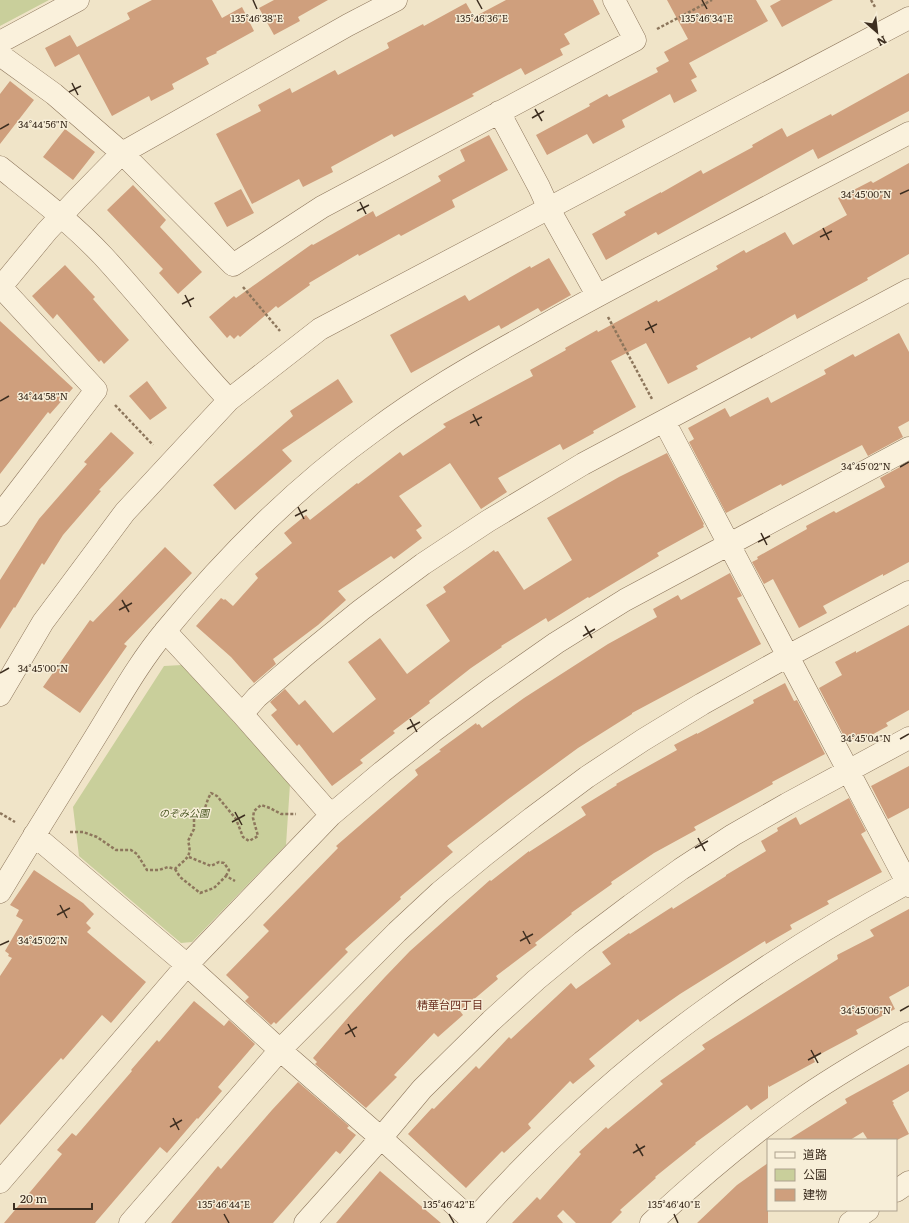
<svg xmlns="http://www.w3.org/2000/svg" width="909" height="1223" font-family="Literata,'Noto Sans JP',serif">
  <rect width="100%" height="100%" fill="#f0e4c8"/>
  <path fill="#c9cf9b" d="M0,0H49L0,26Z
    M182,665L290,784L286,845L192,942L181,943L79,856L73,807L164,666Z"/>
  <path fill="#cf9f7d" d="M152,0H212L222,18L242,7L254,31L216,52L217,53L206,58L209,64L172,84L174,89L151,101L149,96L112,116L79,54L55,67L45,48L70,35L77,47L130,19L127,13Z
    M274,0H328L298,17L300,21L274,35L259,8Z
    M506,0H593L600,14L564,34L570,44L560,49L563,55L525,75L521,68L472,94L474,96L441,113L394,137L392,134L331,167L333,172L303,187L299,179L252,204L216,134L261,111L258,105L290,88L292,93L335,70L338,75L389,48L387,43L423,24L424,26L466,3L474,17Z
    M667,0H756L768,21L689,63L697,77L691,80L697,91L674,103L670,94L622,120L625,127L593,144L587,134L547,155L536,135L590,106L589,104L607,94L609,97L658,72L656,68L669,61L664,52L688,39Z
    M781,0H833L782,27L770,6Z
    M909,73V111L818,159L813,149L658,235L656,232L606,260L592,234L626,215L624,212L661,192V193L701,170L703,174L753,147L752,145L782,128L787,137L831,114L832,116Z
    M10,81L34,100L0,144V94Z
    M65,129L95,152L73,180L43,157Z
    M489,135L508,170L452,200L455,207L401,236L399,234L359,256L358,254L309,283L310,285L278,308L276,306L240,337L238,335L234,339L230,335L227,338L209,317L234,296L236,298L312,244L313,245L373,211L376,217L441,181L438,176L465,161L460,150Z
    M909,163V254L867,278L868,280L797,319L795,314L751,339L750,337L696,366L698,369L668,384L646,343L611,361L636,407L593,431L594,433L563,450L560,444L498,478L507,492L481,509L450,463L399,496L422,526L416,530L422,538L394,559L391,556L338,591L346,600L318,625L273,659L276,664L254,683L231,657L196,626L221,598L224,600L225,599L233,606L258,578L255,574L292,543L284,533L306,515L310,520L357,483L358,484L400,452L403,456L446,427L443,424L533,376L530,370L566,350L565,348L597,330L598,332L657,300L658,302L718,269L716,266L744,250L746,253L785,232L793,245L847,215L838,198L871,181L873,183Z
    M133,185L166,220L160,227L202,272L178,294L159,273L163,269L107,210Z
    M241,189L254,213L227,227L214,203Z
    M549,258L571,295L541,312L538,308L501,329L499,325L411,373L390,335L465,295L469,301L530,266L531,268Z
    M65,265L95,297L93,299L129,340L104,364L101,360L99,362L57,314L53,319L32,296Z
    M0,321L73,388L50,414L48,412L0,474Z
    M899,333L909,352V421L898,427L903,437L868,456L862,445L782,486L781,484L726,513L689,442L694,439L688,428L725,408L730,417L768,397L771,403L826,374L824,370L853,354L855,357Z
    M338,379L353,402L282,450L292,461L235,510L213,485L293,416L290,411Z
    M147,381L167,408L150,420L129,396Z
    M111,432L134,453L99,490L101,491L63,535L44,565L42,563L15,608L14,607L0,629V580L39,519L87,464L84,462Z
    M667,453L704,524L703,525L704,527L657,553L659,556L589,598L588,597L548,622L546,618L501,646L502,647L471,668L429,701L430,703L393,731L395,733L360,760L363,763L332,786L299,744L297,746L271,715L277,710L270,702L285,689L299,705L305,700L333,733L376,699L348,662L380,638L407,674L450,641L426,605L446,592L443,587L494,550L495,552L498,551L524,590L572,560L547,518L619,477Z
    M909,462V562L883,576V574L823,606L827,613L799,628L773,579L764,584L752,562L758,559L757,557L807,529L806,526L834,511L836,513L885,487L880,478Z
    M165,547L192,573L124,644L127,646L80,713L43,687L90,620L93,622Z
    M730,573L742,596L737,598L761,644L632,713V714L578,748L507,800L447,846L453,852L400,897L401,899L345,949L348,952L276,1024L274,1022L271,1025L245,1001L249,997L226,975L269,931L263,925L338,848L336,846L418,775L415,770L441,751L439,750L476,723L477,725L479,724L482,728L524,698L608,644L657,617L653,609L678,595L681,600Z
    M909,625V710L886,723L888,726L857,743L855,738L847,742L819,688L842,675L835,662L856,651V653Z
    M785,683L794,701L797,700L825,754L772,782L773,784L694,827L696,830L654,853L611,882L612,884L571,913L572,914L535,943L537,945L496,976L498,979L460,1011L463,1015L438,1037L434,1033L394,1075L397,1077L366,1108L315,1064L317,1062L313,1058L351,1014L385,977L410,951L490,880L491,881L529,851V852L586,815L581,807L617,785L616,784L677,750L674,745L697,733V734L754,703L753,700Z
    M909,766V808L888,819L871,786Z
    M849,798L866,831L861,834L882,872L827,901L829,904L790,925L792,929L766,944L765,941L680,994L640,1022L638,1019L589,1059L595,1066L573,1084L570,1081L528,1124L531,1128L504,1153L502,1151L466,1188L408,1134L432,1108L434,1109L476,1066L479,1069L509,1037L511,1039L571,983L576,989L611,964L602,952L629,933L630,934L672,907L673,909L726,876V875L766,851L761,841L778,831L777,828L796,817L800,825Z
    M34,870L83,903L94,914L86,923L91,928L87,932L146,982L111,1023L102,1015L63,1060L61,1058L0,1125V976L12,958L8,956L9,954L5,951L23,920L16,916L19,910L10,905Z
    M909,909V986L889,997L895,1009L856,1030L858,1034L813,1058L815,1062L769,1087L768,1085V1098L751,1110L747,1105L695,1143L696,1144L655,1177L656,1178L620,1210L622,1212L611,1223H576L563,1210L557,1216L563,1223H512L537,1197L540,1200L581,1154L579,1152L606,1127L608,1129L663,1084L660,1081L705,1049L702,1045L838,959L837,955L874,936L870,930Z
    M194,1001L224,1026L229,1020L255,1044L218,1087L222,1091L198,1119L197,1118L167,1153L160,1147L95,1223H4L62,1154L57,1150L72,1133L76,1136L132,1071L131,1070L157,1040L159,1042Z
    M909,1064V1091L892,1101L894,1103L893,1104L909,1134L897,1140H868L863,1132L850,1140H788L847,1103L845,1099Z
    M298,1082L349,1126L347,1128L356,1135L340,1154L336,1151L273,1223H171L218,1166L221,1169L272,1110Z
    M768,1163V1223H697L737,1185Z
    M380,1171L441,1223H336Z"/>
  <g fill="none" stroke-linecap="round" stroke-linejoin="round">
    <defs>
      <path id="minor" d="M0,42L78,0
        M0,55L54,94L122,153L233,265L322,207L635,40L614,0
        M499,112L539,187L549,209L597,295
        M0,286L96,390L0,515
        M0,288L47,231L77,199L122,153L348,25L396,0
        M664,421L909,886
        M165,631L242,714L331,815
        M242,714L257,697L308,653L361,610L423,564L488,521L583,464L909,290
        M34,835L187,965L280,1050L381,1138L475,1223
        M0,892C32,838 66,785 99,731C120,697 140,661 166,630C225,558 296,487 372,432C421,395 473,365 527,335C567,312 608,290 650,268C736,223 823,178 909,133
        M0,1182L187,965L331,815L382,772L435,730L489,690L556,643L625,600L909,448
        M896,1191L909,1182
        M130,1223L280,1050L397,932L440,892L486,854L532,818L587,777L643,740L702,704L788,656L909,592
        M305,1223L381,1138L422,1089L491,1021L536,980L582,942L631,905L681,869L733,835L787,804L909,738
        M471,1223C541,1144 620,1071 706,1009C770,962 839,920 909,882
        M651,1223C697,1180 744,1140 796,1103C832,1077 871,1055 909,1033
        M850,1223L868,1210"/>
      <path id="tertiary" d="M0,167C35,195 72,223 103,256C146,303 186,354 229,400
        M0,695L43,622L125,512L229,400L320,329L909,18"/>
    </defs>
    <use href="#minor" stroke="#8d765c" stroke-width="23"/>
    <use href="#tertiary" stroke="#8d765c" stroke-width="23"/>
    <path stroke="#8d765c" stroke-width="2.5" stroke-dasharray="3 2" stroke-linecap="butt" d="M871,0L875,7
      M657,29L712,0
      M243,287L280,331
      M608,317L652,399
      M115,405L153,445
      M0,813L15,822
      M70,832H83L97,837L116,850H131L137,854L147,870H159L168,867L175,869C185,859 193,857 188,841L194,829V817L205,808L208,799L211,793L217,796L236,819L243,837L249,841L258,836L253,818L254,811L261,805L270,808L281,814H296
      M189,857L211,866L219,862L224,863L229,870L226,876
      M175,869L180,877L200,893L214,888L226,876L235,881"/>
    <use href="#minor" stroke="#faf1dc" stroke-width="22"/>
    <use href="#tertiary" stroke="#faf1dc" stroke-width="22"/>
  </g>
  <path fill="none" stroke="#3d2e20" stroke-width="1.5" d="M253,0L257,9M477,0L482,9M702,0L707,9M72,83L78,95M69,92L81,86M535,109L542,121M532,118L544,111M0,129L9,124M900,194L909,190M360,202L366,214M357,211L369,205M823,228L829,240M820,237L832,231M185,295L191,307M182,304L194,298M648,321L654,333M645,330L657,324M0,401L9,396M473,414L479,426M470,423L482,417M900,467L909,462M298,507L304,519M295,516L307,510M761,533L767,545M758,542L770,536M122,600L129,612M119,610L132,603M585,626L592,638M583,636L595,629M0,673L9,668M410,719L417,732M407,729L420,722M900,739L909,734M235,812L242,825M232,822L245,815M698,838L705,851M695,848L708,841M60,905L67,918M57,915L70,908M523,931L530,944M520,941L533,934M0,945L9,941M900,1011L909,1006M348,1024L355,1037M345,1034L357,1027M811,1050L818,1063M808,1060L821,1053M173,1118L179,1130M170,1127L182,1120M636,1144L643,1156M633,1153L645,1146M224,1214L229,1223M449,1214L454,1223M674,1214L678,1223"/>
  <g text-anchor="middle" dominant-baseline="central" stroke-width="3" stroke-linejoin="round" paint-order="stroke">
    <g font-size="10" font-style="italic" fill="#4d5a26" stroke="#f7eed8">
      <text x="184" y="812">のぞみ公園</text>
    </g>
    <g font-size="11" fill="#6b2e1e" stroke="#f7eed8">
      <text x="450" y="1004">精華台四丁目</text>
    </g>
  </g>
  <g font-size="10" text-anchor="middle" fill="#3d2e20" stroke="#f7eed8" stroke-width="3" stroke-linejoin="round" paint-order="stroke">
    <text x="257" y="22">135°46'38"E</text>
    <text x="482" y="22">135°46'36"E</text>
    <text x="707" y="22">135°46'34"E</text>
    <text x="43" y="128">34°44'56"N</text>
    <text x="866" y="198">34°45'00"N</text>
    <text x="43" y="400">34°44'58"N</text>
    <text x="866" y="470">34°45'02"N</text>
    <text x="43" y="672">34°45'00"N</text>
    <text x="866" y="742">34°45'04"N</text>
    <text x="43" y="944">34°45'02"N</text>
    <text x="866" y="1014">34°45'06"N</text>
    <text x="224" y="1208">135°46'44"E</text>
    <text x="449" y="1208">135°46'42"E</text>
    <text x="674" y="1208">135°46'40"E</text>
  </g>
  <rect x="767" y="1139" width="130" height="72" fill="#f7eed8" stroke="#ada18e"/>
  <rect x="775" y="1152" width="20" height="6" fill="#faf1dc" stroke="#ada18e"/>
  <text x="803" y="1159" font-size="12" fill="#3d2e20">道路</text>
  <rect x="775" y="1169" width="20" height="12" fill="#c9cf9b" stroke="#ada18e"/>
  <text x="803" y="1179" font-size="12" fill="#3d2e20">公園</text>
  <rect x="775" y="1189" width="20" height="12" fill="#cf9f7d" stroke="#ada18e"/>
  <text x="803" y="1199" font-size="12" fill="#3d2e20">建物</text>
  <g transform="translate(877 32) rotate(152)" stroke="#f7eed8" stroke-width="3" paint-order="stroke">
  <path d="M0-3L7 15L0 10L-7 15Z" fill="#3d2e20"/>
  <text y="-6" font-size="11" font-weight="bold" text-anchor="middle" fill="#3d2e20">N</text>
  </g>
  <path d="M14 1203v6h78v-6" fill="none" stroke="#3d2e20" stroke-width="2"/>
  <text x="20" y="1203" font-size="12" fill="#3d2e20" stroke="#f7eed8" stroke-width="3" paint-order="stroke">20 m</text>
</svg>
